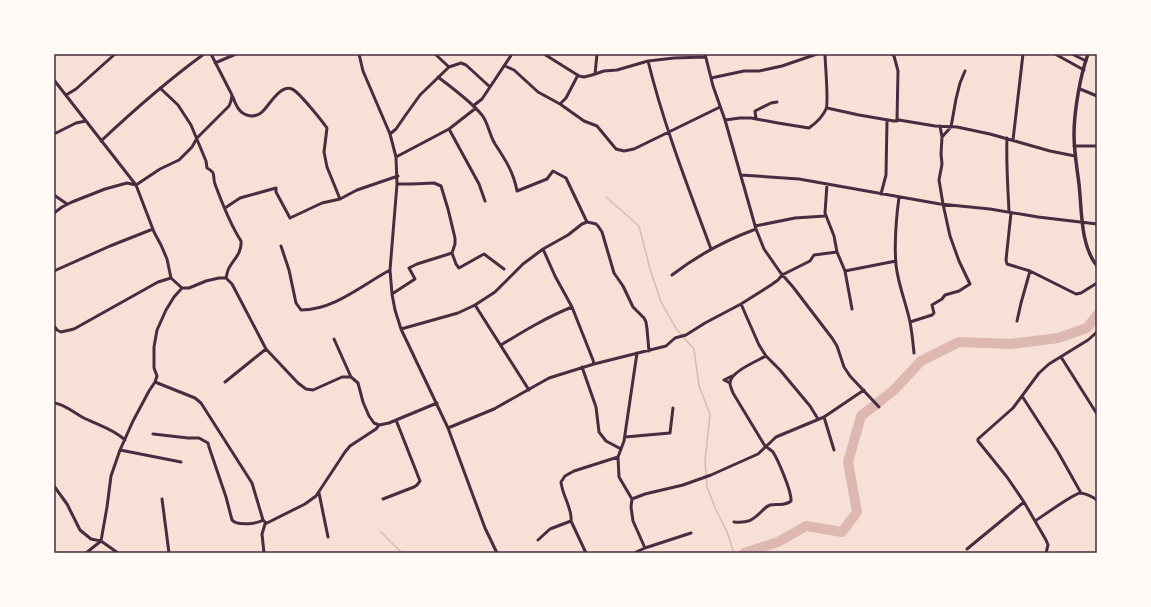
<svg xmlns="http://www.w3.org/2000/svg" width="1151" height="607" font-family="Mulish,sans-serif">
  <rect width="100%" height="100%" fill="#f7e1d7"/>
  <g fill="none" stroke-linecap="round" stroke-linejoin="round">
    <path stroke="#dcb8b0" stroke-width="1.5" d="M606,197L639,226L650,269L661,302L677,330L694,349L699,386L710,414L705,462L707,487L716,510L727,532L734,553
      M381,532L402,553"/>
    <path stroke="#dcb8b0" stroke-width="10" d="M744,553L778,542L806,526L842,532L857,512L848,462L861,416L894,390L921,361L959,342L1011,344L1058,338L1087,328L1097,315"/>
    <path stroke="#4a2c40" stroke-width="3" d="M359,54L363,71L390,134L396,157L397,184L390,270L392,294L395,310L401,329L448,428L485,528L497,553
      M435,54L449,67
      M544,54L579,76L584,77L592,75L604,71L617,70L648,61L674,58L705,57
      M705,54L713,86L725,120L756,229L764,249L780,272L793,287L832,338L837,346L844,367L850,376L879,407
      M892,54L894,56L898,71L897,121
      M1055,54L1084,70
      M1072,54L1086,61
      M648,61C664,126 688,187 711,249
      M215,63L236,54
      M505,66L514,70L538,92L560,104L566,98L578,75
      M595,74L597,54
      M438,77C450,86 477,106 484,118C489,127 490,136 495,144C505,159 514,173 517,191L547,179L553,171L566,178L587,222
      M711,78L744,71H759L782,66L817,54
      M54,80L136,185L154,232L161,245L167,259L171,278
      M160,88L178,105L191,125L206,161L207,168C217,173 212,176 215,184C222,203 230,224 241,241C242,253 234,259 229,268C227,271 227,275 226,278
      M1080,89L1097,96
      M66,95L76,89L115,54
      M233,97C236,106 240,115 251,116C255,116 259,115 262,112C269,106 280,84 292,89C299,92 322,121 327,128L324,152L327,167L340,199
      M560,104L584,121L597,126L616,149L624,151L634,149L720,107
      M473,106L482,99L512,54
      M827,108L859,115L894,121L899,120L935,126L957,127L990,134L1050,151L1075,156
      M756,119L755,111L771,103L777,102
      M725,120L740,118H751L778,123L809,128C816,123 823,116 826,109C829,103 825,63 825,54
      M449,129L479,184L485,201
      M54,134L76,123L86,121
      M390,134L396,129L405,116L420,95L449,67L461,63L466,65L490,87
      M942,137L951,127L956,99L960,83L965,71
      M1007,138C1006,163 1008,188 1009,212
      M1013,140L1023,54
      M101,141C134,110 167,81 204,54
      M1074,146H1097
      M396,157L449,129L476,108
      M741,175L799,179L940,204L990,209L1038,217L1097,224
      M827,184L825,213L834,236L837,252L845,271L896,261
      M881,194L886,175L887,120
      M54,195L67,204
      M899,197C896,220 894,242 896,265C898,284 906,303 910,322C912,332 913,343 914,353
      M225,208L240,198L276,188V192L290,218L322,203L340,199L357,190L398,176
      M54,213L62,207L72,202L105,189L127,183L136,185L160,169L179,160L192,147L197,138L229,106L231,101L232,95L211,54
      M1011,213L1006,260L1007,264L1030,271L1076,294L1081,293L1097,283
      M755,226L795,218L825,216
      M281,246L289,270L296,303L301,310C334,310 362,285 390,270
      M543,249L555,276L572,307L593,360L594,364
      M452,253L456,264L459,268L484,254L504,269
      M54,271L110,246L153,229
      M845,271L852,309
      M672,275C698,255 726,240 756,229
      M392,294L415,279L409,268L417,264L452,253L455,244V238L448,209L441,186L434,183L412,184H397
      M741,304L759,345L766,356L780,370L810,406L818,419
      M475,305L529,390
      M1017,321L1021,303L1030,271
      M910,322L932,315L934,313L932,305L942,299L945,295L959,291L970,284L959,261L950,236L943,204L939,180L942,164L941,154L942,137L940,126
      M54,326L57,330L61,332L74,329L158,282L171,278L182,288H189L206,281L219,278H226L232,284L266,349L298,383L306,389L313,390L342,377H351L358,383L363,402L369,416L374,423L379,425L389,423L437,403
      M401,329L458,313L475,305L495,292L523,264L543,249L568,235L582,224L587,222L592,223L596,224L598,226L602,232L614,273L623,286L633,307L644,318L646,322L647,329L649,351
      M334,339L351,377
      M501,345C524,331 547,317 572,307
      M1061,357L1097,414
      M582,367L596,407L599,432L606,441L621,449
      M155,382L195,398L201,403L252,483L263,520L266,523
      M225,382L266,349
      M730,383L724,380L732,376
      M1022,396L1058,452L1081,493
      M54,403C64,404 73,412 82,417C97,425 112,428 125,440
      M824,417L834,450
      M448,428L494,409L549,378L594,364L666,346L675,338L686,335L705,323L741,304L771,285L778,280L782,275L810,261L814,255L837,252
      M153,434L188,438H199L208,443L209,447L226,497L232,520C237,526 257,524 263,520
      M625,437L670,433L673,408
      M120,450L181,462
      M54,486L67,504L80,530L91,539L101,541L118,553
      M319,493L328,537
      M162,499L169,553
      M383,499L414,487L417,485L420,481L396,420
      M632,499L645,494L683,485L711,475L758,454L776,437L824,417L864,390
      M1035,521C1043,516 1073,494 1080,493C1085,493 1093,497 1097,500
      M734,522C748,523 752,521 762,511C764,509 767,506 770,505C778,503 784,507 791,501C792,492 778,460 773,452C771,450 768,448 765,446L733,393C732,390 730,386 730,383C730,372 757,361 766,356
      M538,540L550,529L571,521
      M645,548L691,533
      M967,549L1024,502
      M86,553L101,541L107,507L111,476L120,450L133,421L149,391L155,382L157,376L154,368V347L157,330L166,310L174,297L182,288
      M264,553L262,534L265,524L305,504L316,496L345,452L350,446L376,429L379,425
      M586,553L571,521C573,510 562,495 561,482L565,476L574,471L618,457
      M634,553L645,548L633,521L631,507L632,499L619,477L618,457L624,441L637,353
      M1046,553L1048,545L1046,540L1024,502L1007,477L978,441V439L1013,408L1039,373L1049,364L1088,340L1097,332"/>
    <path stroke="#4a2c40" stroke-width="3.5" d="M1088,54C1080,76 1074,112 1074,135C1074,151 1077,168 1079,184C1082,210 1080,245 1097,266"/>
  </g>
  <rect width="1151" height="607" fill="none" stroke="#fffaf5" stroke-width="110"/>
  <rect x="55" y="55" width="1041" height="497" fill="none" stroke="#4a2c40" stroke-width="1.5"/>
</svg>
